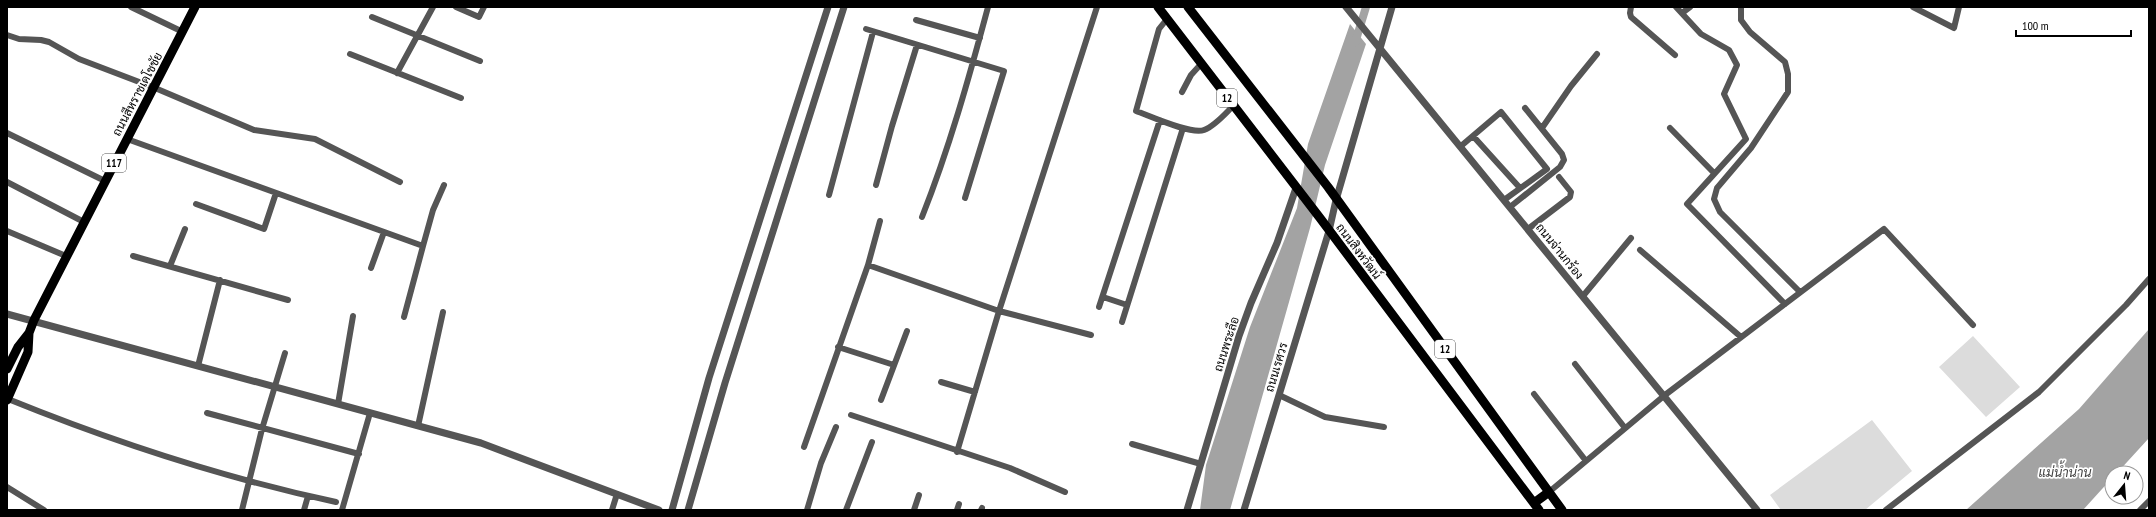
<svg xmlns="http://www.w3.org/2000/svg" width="2156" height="517" font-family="'PT Sans Narrow',Sarabun,sans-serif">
  <rect width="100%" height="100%" fill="#fff"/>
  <path fill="#dcdcdc" d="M1973,336L2020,387L1986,417L1939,367Z
    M1872,420L1912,471L1865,510H1781L1770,495Z"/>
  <path fill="#a3a3a3" d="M1350,24L1366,44L1325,165L1310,228L1230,510H1200L1206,465L1250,327L1297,208L1308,144Z
    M2149,329V438L2117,473H2112V478L2083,510H1966L2079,409Z"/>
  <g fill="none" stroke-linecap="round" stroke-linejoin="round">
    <path stroke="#a3a3a3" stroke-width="8" d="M1355,43L1366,7"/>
    <path stroke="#555" stroke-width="6" d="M131,7L183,32
      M456,7L479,17L484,7
      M1631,7L1630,13L1631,17L1675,55
      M1676,7L1701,34L1729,50L1737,65L1724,94L1746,139L1687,204L1785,304
      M1741,7V20L1750,32L1785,62L1788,74V92L1751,148L1717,188L1714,199L1720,212L1800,292
      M1913,7L1954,28L1959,7
      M1682,13L1690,7
      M372,17L480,61
      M1167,19L1159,29L1136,111C1150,116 1191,135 1204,130C1215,126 1225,114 1233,106
      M916,20L980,38
      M866,29L1004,71L965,198
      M7,35L19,39L41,40L49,42L79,59L155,88L254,130L315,139L400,182
      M350,54L461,98
      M397,73L433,7
      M1182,92L1191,75L1201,64
      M1542,128L1571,86L1597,54
      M1670,128L1714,173
      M7,133L105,181
      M1473,136L1520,188
      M127,139L423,246L404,317
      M1461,146L1501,112L1547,169L1504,200
      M7,182L84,222
      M876,185L892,126L917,45
      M829,195L873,32
      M196,204L264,229L276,193
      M1510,207L1560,167L1564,160L1562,154L1525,108
      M922,217C949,149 969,78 988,7
      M1528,229L1570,197L1571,192L1559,177
      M7,231L66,256
      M423,246L433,210L444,185
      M1640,250L1741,337
      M133,256L288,300
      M868,265L999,311L1091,335
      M170,266L185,229
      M371,268L384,232
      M1583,296L1631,238
      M1103,297L1127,305
      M1099,307L1160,120
      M1122,322L1183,128
      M838,347L894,365
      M1575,364L1625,428
      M198,366L220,280
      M941,382L975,392
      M1534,394L1586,461
      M1279,395L1325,417L1384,427
      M8,399C114,442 224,478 336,502
      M881,400L907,331
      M338,404L353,316
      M207,413L359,454
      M851,415L1010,468L1065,492
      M418,426L443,312
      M1132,444L1201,464
      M804,447L868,265L880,221
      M957,452L999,311L1097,7
      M7,487L44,510
      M1549,492L1665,395L1884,229L1973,325
      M242,510L262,429L285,353
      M304,510L308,496
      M342,510L370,413
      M612,510L617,494
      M807,510L821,463L836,427
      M846,510L872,442
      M914,510L919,495
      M957,510L959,504
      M981,510L982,508
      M1886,510L2039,392L2126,305L2149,279
      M2140,510L2149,501"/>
    <path stroke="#555" stroke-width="7" d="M1346,7L1757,510
      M7,314L481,443L659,510
      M672,510L709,378L828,7
      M688,510L725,383L844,7
      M1187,510L1239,336L1251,303L1277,243L1296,188
      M1244,510L1329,231L1336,200L1392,7"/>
    <path stroke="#000" stroke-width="9" d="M1158,7L1320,218L1539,510
      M1188,7L1328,187L1562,510
      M7,369L18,347L29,333
      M7,400L28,352L29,333L34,320L195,7
      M1534,503L1549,492"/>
  </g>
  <g text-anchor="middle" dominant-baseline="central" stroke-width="3.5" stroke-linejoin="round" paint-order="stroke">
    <g fill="#fff" stroke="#4c4c4c" stroke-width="1">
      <rect x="1217" y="89" width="20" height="18" rx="3"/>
      <rect x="102" y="154" width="24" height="18" rx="3"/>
      <rect x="1435" y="340" width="20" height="18" rx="3"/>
    </g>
    <g font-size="11" font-weight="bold" fill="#000">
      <text x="1227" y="98">12</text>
      <text x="114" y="163">117</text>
      <text x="1445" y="349">12</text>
    </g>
    <g font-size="12" fill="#000" stroke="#fff">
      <text transform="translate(137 94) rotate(-62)">ถนนสีหราชเดโชชัย</text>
      <text transform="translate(1359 251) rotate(53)">ถนนสิงหวัฒน์</text>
      <text transform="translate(1560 251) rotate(51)">ถนนจ่านกร้อง</text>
      <text transform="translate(1226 344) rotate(-72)">ถนนพระลือ</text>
      <text transform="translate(1276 367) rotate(-73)">ถนนเรศวร</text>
    </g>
    <g font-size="13" font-style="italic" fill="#444" stroke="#fff">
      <text x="2065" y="472">แม่น้ำน่าน</text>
    </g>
  </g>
  <rect width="2156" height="517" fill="none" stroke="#000000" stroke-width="16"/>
  <g transform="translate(2124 485) rotate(17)"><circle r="19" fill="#ffffff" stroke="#999999"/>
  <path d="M0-3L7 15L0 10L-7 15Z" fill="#000000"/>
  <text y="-6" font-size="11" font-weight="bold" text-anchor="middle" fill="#000000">N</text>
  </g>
  <path d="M2016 30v6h115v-6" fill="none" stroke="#000000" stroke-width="2"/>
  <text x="2022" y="30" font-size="12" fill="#000000" stroke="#ffffff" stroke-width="3" paint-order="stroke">100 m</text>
</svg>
